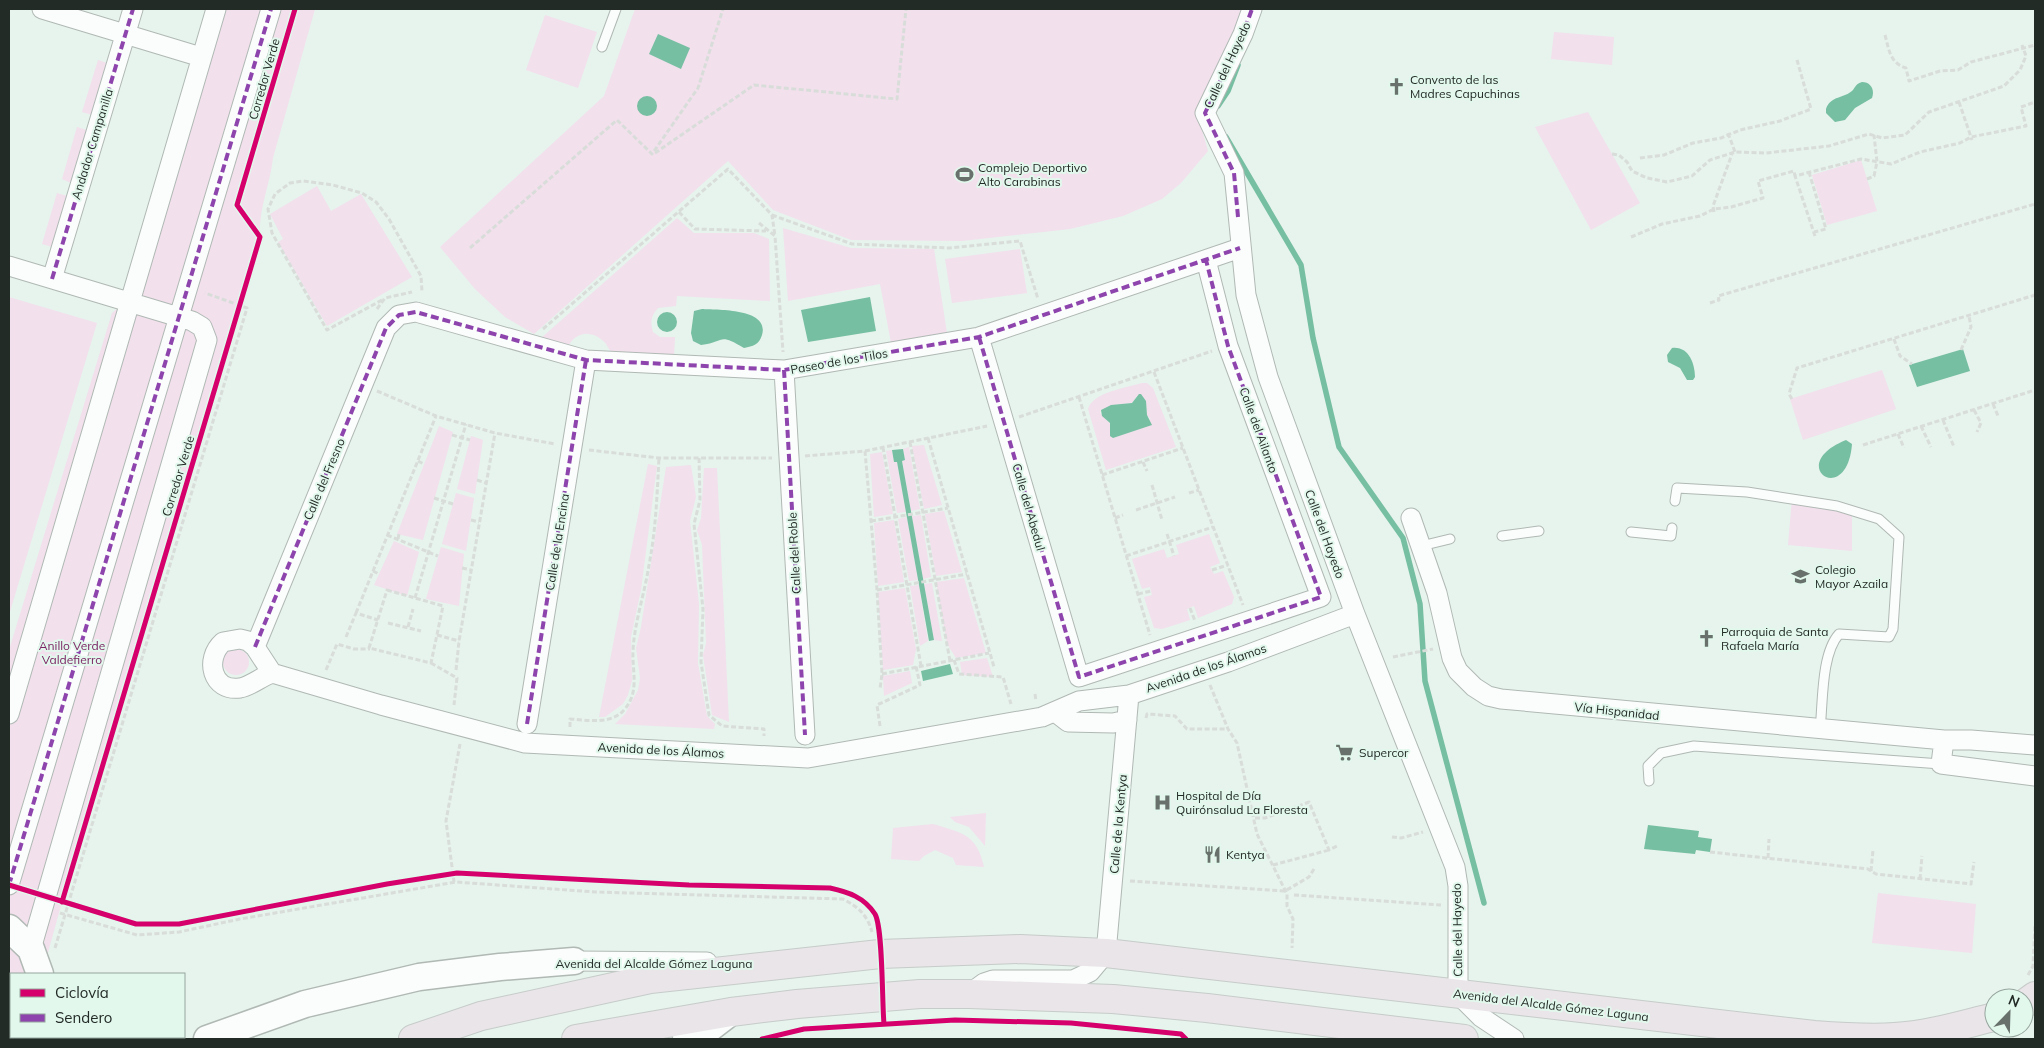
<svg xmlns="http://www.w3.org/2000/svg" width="2044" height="1048" font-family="Mulish,sans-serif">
  <rect width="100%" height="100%" fill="#e7f3ed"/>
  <path fill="#f2e0ec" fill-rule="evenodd" d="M219,9H315L273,158C270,185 258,210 260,237L62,902L42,974H11V1037L9,1039V650L112,313L134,295Z
    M635,9H1244L1197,113L1208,151L1181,183L1162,199L1123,216L1070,229L962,241L851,240L773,210L728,161L534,334L505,317L475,289L440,247L604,96Z
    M545,15L597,32L578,88L526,70Z
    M1554,32L1614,37L1612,65L1551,59Z
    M98,60L107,63L92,115L82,112Z
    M1588,112L1640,203L1591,230L1535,127Z
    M77,127L87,130L71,183L62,179Z
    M1861,160L1877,211L1827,225L1812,175Z
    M317,186L331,211L361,194L412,277L327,326L278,242L283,239L270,214Z
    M57,193L67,196L52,247L42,244Z
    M677,218L694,233H754L769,239L770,301L677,296L676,306L658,308C651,316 650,322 653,332L660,337H675L674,357L612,353C608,349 607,343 602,340C590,329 574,333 568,347L540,339Z
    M783,228L851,248L934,249L947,333L891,343L880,284L788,301Z
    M1020,249L1027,293L952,303L945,259Z
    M9,297L97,323L9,615Z
    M1882,370L1896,409L1803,440L1790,399Z
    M1142,383H1147L1153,388L1176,447L1106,470L1088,409C1093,392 1126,388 1142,383ZM1137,396L1146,401L1147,416L1151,419L1111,427L1110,423L1100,413L1101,410L1115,405L1132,403Z
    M439,426L453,432L423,540L397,534Z
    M471,436L483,440L475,494L457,489Z
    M924,445L942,505L924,509L912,446Z
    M909,447L920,509L911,511L902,461L905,460L903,449Z
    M892,450L894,462H897L906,512L897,513L886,451Z
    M882,452L893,514L874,517L870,454Z
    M648,464L657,466L641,590L631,637L632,681L628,695L623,704L605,717H599Z
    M691,465L696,497L690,521L699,604L698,663L707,716L715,724L714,729L615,724L625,714L638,690L640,678L636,648L641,627L666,467Z
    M704,468H717L729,722L712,715L703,655L706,643L702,545L697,530L701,518Z
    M456,493L474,498L466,551L442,544Z
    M1792,498L1852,505V551L1788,545Z
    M944,511L962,572L936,576L925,514Z
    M921,515L931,577L923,579L912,516Z
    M907,517L918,580L909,581L898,519Z
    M894,520L904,582L878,586L874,523Z
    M1209,534L1220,563L1210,567L1214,574L1223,571L1234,597L1232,604L1198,618L1194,606L1187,609L1190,620L1162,629L1154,628L1144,597L1152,595L1150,587L1142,589L1132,559L1164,549L1167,558L1179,554L1176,545Z
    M394,541L419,552L407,596L374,585Z
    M441,547L464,554L459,606L426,599Z
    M964,578L986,653L956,658L947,644L936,582Z
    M932,583L942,641L934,640L924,584Z
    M919,585L928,641L920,646L910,586Z
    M905,588L916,649L913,665L883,670L878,592Z
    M223 662a13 13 0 1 1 26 0a13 13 0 1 1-26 0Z
    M987,658L993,677L962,675L960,662Z
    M910,671L912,683L884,696L883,676Z
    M986,813L985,846L969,827L955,822L950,817Z
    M933,824C962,833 977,834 984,867L956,865L953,858L935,850L924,856L919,861L891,859L893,828Z
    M1878,893L1976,904L1972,953L1872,943Z"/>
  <path fill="#76bfa2" d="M658,34L690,48L681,69L649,54Z
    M1862,82C1871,82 1875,90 1872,98L1855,108L1845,120L1835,122L1826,113V109C1831,95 1844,99 1853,90C1856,86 1856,84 1862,82Z
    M637 106a10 10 0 1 1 20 0a10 10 0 1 1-20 0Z
    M870,297L876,331L808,342L801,310Z
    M702,309C717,310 770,308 762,335C759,345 753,346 744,348C718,332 725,342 701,345L693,341L691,333L694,311Z
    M657 322a10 10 0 1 1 20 0a10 10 0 1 1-20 0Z
    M1672,348C1689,346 1695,364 1695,377L1693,380H1687L1680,368L1668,362L1667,355Z
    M1963,349L1970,371L1917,387L1909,365Z
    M1139,394H1141L1146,401L1147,415L1152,425L1113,438L1110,436V423L1102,416L1101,410L1111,405L1132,403Z
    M1846,440L1852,444C1847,509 1784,465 1846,440Z
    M903,449L905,460L902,461L934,640L929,641L897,462H894L892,450Z
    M950,664L953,674L923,681L921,671Z
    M1648,825L1699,831L1698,837L1712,839L1710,852L1696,850L1695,854L1644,849Z"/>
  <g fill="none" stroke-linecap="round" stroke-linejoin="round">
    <path stroke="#76bfa2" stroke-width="5.5" d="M1218,106L1228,91L1238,65
      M1226,137L1301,265L1313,338L1339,447L1403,538L1420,604L1425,681L1484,903"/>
    <defs>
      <path id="lane" d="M602,47L616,9
        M1675,501L1677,488L1747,492L1837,506L1879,519L1899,537L1893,629L1889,637L1839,634C1821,654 1823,703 1820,730
        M1631,532L1671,536L1672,528
        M1502,536L1539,531
        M1421,546L1450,539
        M1649,781L1648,766L1661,753L1694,746L1941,764"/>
      <path id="street" d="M42,9L201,57
        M1252,9L1243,34L1205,113L1234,173L1246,295L1268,377L1355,614L1455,867L1458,886V994L1481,1017L1514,1039
        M9,266L192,321L202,327L207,340L31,949
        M52,279L133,9
        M979,337L1079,677L1321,597L1228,346L1206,260
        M784,370L805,735
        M1411,518L1437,593L1452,658L1458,671L1474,687L1488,696L1501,699L1944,740H1971L2035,745
        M255,647L386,328L399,315L416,312L586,360L784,370L979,337L1240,248
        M272,673C261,677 251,686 240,688C212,692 204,659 223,642L240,639L248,641L255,647L272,673L381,705L525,743L808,758L1042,717L1079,701L1129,695L1228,662L1355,614
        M1055,712L1068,722L1113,723L1127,720
        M9,714L216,9
        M527,724L586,360
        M1944,740L1941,764L2035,776
        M9,885L271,9
        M574,961L707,962
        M969,994L984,983L993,980H1073L1090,972L1106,953L1129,695"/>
      <path id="secondary" d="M9,928L31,949L40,974
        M75,1037L78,1039
        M9,1039L13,1037
        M207,1039L305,1004L419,977L500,967L574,961
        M686,1039L701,1035L731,1012"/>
      <path id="primary" d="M2024,1004L2035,996
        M413,1039L481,1016L650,979L880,954L1020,949L1106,953L1814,1035C1841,1037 1868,1039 1895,1037C1929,1035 1961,1025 1994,1017
        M576,1039L731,1012L797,1004L920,994H969L1113,999L1207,1008L1464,1039"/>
    </defs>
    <use href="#lane" stroke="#b0b9b4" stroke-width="11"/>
    <use href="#street" stroke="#b0b9b4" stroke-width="21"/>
    <use href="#secondary" stroke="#b0b9b4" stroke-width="29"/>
    <use href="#primary" stroke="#c6ccc9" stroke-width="30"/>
    <path stroke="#d9ddda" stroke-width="3" stroke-dasharray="5 2.5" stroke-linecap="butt" d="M1885,35C1889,50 1890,63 1906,68L1909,81L1940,71L1958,70L1971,62L2035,45
      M1959,102L1972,140
      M1728,133L1735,152
      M655,153L754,85L897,99L906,9
      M1612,154L1619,155L1627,162L1632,171L1647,178L1667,182L1692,176L1710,160L1735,152L1766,153L1829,146L1869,134L1882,138L1905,135L1929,112L2004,86L2020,70L2026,56L2022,45
      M1640,158L1664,155L1693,143L1721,138L1740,130L1780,121L1811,109L1797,60
      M1809,172L1826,229L1814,232
      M1867,179L1874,176L1877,162L1874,135
      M679,212L695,229L766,231
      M1714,212L1713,206L1732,154
      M772,215L852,244L949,248L1020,241L1038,299
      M759,223L775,236L783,352
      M1815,236L1795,176L1861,159L1891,164L1920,152L1960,143L1971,137L2026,126L2021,107L2035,102
      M1631,237L1662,224L1700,216L1714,209L1731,207L1763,198L1758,181L1794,171L1795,176
      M470,248L617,120L652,154L698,88L723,9
      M382,300L327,330L272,233L268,209L275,194L290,183L303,181L333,185L362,193L376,202L389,219L421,276L422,292
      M1710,303L1719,300L1718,296L2035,204
      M377,309L385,298L412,292
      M543,329L728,169L772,215L775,236
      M1894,339L1900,356L1912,364
      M1961,350L1971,327L1969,316
      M1154,372L1243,605
      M377,391L436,416L495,433L555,444
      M1079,397L1150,635
      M1792,399L1789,394L1797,368L2035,295
      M1993,404L1998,416
      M1974,410L1981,423L1977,432
      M1019,417L1212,351
      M1943,420L1954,447
      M1921,426L1931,447
      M1898,434L1904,448
      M452,435L470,440
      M928,438L994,667
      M910,442L950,661
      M1863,445L2035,390
      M883,447L921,666
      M589,450L659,458H772
      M865,451L987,426
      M805,456L865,451L877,590L882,674L880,689
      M699,458L700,500L694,524L703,609L701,662L709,715L722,726L764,729V736
      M418,461L424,464
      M1143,462L1147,471
      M1102,475L1183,448
      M477,480L486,483
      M1152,485L1162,520
      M1189,493L1199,490
      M434,498L453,504
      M1136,510L1175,497
      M1115,518L1123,515
      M471,520L479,522
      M871,521L948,508
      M1167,534L1174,556
      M387,535L438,556
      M398,539L399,534
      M1126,556L1213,527
      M462,568L471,570
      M1212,570L1228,565
      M373,571L379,574
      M387,590L443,606L431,663L369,648Z
      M877,590L967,574
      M1138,594L1151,591
      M415,598L466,424
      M1190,608L1195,621
      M356,613L436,416
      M388,623L421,631
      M408,627L413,609
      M437,635L459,641
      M346,637L356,613L378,620
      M1393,657L1433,649
      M954,660L959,674L1003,677L1011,704
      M431,663L457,678L454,705
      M326,670L337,644L354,649H370
      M456,670L459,641L495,433
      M882,674L989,653
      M1210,685L1228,729L1237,743L1257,834L1287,894V906L1293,919L1292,948
      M1035,694L1036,701
      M1146,718L1147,714L1175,716L1187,729H1228
      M880,726L877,705L920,685L916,666
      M570,727V719C587,720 611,725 624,710C640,692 632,672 633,651C634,624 645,592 649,565C656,530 657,494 659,458
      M1255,818H1265L1309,802L1329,850L1339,845
      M1392,837L1401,838L1423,832
      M1710,852L1868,869L1876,874L1971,884L1974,862
      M1768,858L1769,839
      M1273,865L1329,850
      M1871,871L1873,850
      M1920,879L1922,856
      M1130,881L1285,891L1309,877L1314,869
      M454,882L446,821L460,744
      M1294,895L1441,905
      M60,913L137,935L179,932L240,919L456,882L595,892L843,899C858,907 867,914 872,932
      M55,948L247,308L205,293
      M2028,975L2033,966L2035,925
      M171,1039L179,1037"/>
    <use href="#lane" stroke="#fbfdfc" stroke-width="9"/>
    <use href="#street" stroke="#fbfdfc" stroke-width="19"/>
    <use href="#secondary" stroke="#fbfdfc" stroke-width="26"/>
    <use href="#primary" stroke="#eae5e9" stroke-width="28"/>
    <path stroke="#8e44ad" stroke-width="4" stroke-dasharray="8 4" stroke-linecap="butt" d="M1238,217L1234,173L1205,113L1243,34L1252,9
      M52,279L133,9
      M979,337L1079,677L1321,597L1228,346L1206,260
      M784,370L805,735
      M255,647L386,328L399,315L416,312L586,360L784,370L979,337L1240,248
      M527,724L586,360
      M9,885L271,9"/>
    <defs>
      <path id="cycleway" d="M9,885L136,924H179L387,884L457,873L689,885L830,888C848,892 864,897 875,914C883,927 882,1004 884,1024
        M62,902L260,237L237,205L295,9
        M762,1039L804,1029L955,1020L1071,1023L1181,1034L1186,1039"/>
    </defs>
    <use href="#cycleway" stroke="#e2f8ed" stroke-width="8"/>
    <use href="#cycleway" stroke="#d6006c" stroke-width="5"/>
  </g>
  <defs>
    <symbol id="church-bare" viewBox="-9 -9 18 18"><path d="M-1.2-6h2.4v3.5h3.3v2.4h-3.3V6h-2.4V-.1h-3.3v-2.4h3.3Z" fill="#68716c" stroke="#e2f8ed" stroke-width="2.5" paint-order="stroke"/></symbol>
    <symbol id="stadium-bare" viewBox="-9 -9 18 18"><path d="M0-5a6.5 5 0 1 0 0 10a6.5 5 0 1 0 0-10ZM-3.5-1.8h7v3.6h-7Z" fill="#68716c" stroke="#e2f8ed" stroke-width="2.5" paint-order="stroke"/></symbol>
    <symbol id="university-bare" viewBox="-9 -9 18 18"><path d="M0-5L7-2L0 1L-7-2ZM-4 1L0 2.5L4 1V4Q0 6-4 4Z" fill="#68716c" stroke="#e2f8ed" stroke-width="2.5" paint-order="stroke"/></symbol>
    <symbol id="supermarket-bare" viewBox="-9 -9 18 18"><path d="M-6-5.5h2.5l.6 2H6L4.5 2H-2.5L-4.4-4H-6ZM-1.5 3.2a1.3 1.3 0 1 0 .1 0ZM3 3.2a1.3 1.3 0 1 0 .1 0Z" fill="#68716c" stroke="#e2f8ed" stroke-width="2.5" paint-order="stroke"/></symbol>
    <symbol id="hospital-bare" viewBox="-9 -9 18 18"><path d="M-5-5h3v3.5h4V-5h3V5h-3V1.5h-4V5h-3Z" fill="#68716c" stroke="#e2f8ed" stroke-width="2.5" paint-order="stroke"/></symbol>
    <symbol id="restaurant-bare" viewBox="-9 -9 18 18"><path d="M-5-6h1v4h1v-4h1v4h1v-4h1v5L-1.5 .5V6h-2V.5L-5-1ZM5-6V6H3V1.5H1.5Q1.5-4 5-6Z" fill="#68716c" stroke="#e2f8ed" stroke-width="2.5" paint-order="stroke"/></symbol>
  </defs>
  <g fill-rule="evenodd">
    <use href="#church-bare" x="1384" y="74" width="25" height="25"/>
    <use href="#stadium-bare" x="952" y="162" width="25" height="25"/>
    <use href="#university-bare" x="1788" y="564" width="25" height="25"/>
    <use href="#church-bare" x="1694" y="626" width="25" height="25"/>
    <use href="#supermarket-bare" x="1332" y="740" width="25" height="25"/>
    <use href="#hospital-bare" x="1150" y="790" width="25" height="25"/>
    <use href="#restaurant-bare" x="1200" y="842" width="25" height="25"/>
  </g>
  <g text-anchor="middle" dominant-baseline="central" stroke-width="4" stroke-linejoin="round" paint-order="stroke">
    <g font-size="12" fill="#232b27" stroke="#e2f8ed">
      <text transform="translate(1227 65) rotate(-65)">Calle del Hayedo</text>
      <text transform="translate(264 79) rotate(-74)">Corredor Verde</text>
      <text transform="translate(92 144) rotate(-73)">Andador Campanilla</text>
      <text transform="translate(839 361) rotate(-10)">Paseo de los Tilos</text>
      <text transform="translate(1259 430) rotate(70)">Calle del Ailanto</text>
      <text transform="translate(178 476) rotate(-73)">Corredor Verde</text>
      <text transform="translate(324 479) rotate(-67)">Calle del Fresno</text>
      <text transform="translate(1029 507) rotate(74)">Calle del Abedul</text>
      <text transform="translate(1325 534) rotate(70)">Calle del Hayedo</text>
      <text transform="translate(557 542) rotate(-81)">Calle de la Encina</text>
      <text transform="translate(794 553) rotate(-93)">Calle del Roble</text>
      <text transform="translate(1206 668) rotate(-19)">Avenida de los Álamos</text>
      <text transform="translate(1617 711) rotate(6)">Vía Hispanidad</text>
      <text transform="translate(661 750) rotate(3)">Avenida de los Álamos</text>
      <text transform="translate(1118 824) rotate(-85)">Calle de la Kentya</text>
      <text transform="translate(1457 930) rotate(-91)">Calle del Hayedo</text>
      <text x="654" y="963">Avenida del Alcalde Gómez Laguna</text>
      <text transform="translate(1551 1005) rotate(7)">Avenida del Alcalde Gómez Laguna</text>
    </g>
    <g font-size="12" fill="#232b27" stroke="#e2f8ed" text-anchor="start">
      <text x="1410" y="79">Convento de las<tspan x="1410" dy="14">Madres Capuchinas</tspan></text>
      <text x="978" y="167">Complejo Deportivo<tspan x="978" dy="14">Alto Carabinas</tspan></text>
      <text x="1815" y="569">Colegio<tspan x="1815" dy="14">Mayor Azaila</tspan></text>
      <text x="1721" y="631">Parroquia de Santa<tspan x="1721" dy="14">Rafaela María</tspan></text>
      <text x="1359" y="752">Supercor</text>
      <text x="1176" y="795">Hospital de Día<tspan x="1176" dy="14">Quirónsalud La Floresta</tspan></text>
      <text x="1226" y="854">Kentya</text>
    </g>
    <g font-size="12" fill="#7c2463" stroke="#e2f8ed">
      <text x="72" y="645">Anillo Verde<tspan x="72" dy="14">Valdefierro</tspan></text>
    </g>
  </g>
  <rect width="2044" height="1048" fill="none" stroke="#232b27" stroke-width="20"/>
  <rect x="10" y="973" width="175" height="65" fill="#e2f8ed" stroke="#96a69e"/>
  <rect x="20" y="989" width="25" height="8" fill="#d6006c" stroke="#96a69e"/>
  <text x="55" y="998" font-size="15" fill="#232b27">Ciclovía</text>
  <rect x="20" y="1014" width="25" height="8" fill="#8e44ad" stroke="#96a69e"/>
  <text x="55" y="1023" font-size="15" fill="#232b27">Sendero</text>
  <g transform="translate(2009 1013) rotate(23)"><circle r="24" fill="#e2f8ed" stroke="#96a69e"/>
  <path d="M0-4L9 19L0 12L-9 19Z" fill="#68716c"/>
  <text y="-8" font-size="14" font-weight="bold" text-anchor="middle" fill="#232b27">N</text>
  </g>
</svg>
